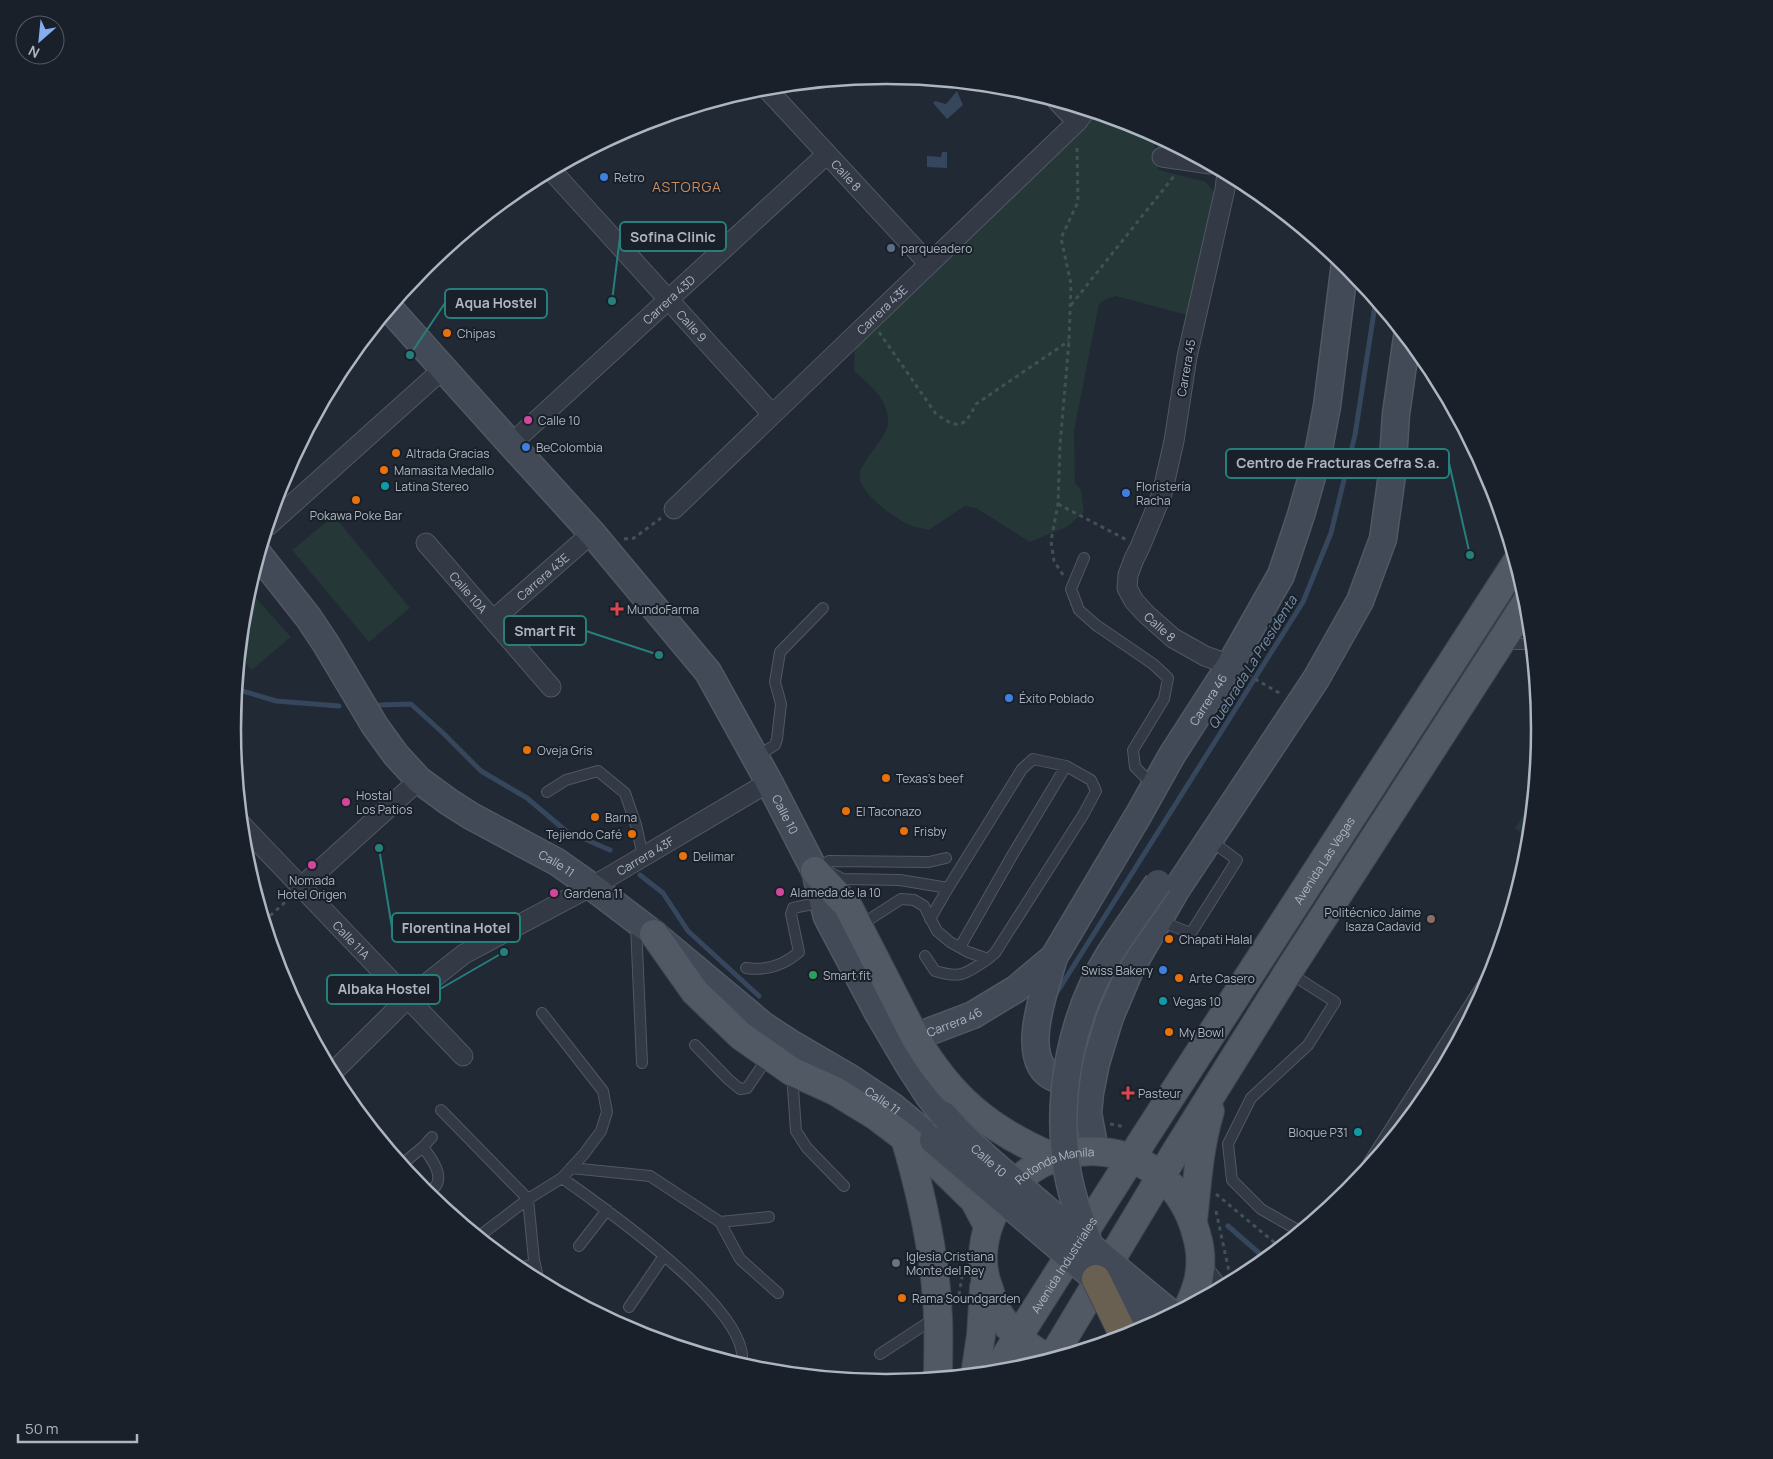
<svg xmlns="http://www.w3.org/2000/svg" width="1773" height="1459" font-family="Manrope,sans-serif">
  <rect width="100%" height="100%" fill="#202934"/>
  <path fill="#253737" d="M1087,110L1137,125L1156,135C1154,148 1153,157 1159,170L1206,182L1215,193L1220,237L1215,280L1206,301L1194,315L1183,314L1116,296L1106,299L1099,304L1074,431L1075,483L1081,490L1084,512L1067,527L1030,542L976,508L965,506L929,530C922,528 913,527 907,524C893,517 855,490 860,473C863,459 887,437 888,423C889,400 870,385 854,371L855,345Z
    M334,516L410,608L369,642L292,550Z
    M248,589L291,637L252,670L239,656L245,602Z
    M1534,798L1530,839L1515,828Z"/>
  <path fill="#36465c" d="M957,91L963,105L947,119L933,103L935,101L946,104Z
    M942,152H947V168L927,167V156L941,157Z"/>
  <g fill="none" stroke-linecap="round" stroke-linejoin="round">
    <path stroke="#36465c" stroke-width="5" d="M236,689L276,701L339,706
      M380,705L411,704L443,733L481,771L527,798L566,831L610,850
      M640,875L663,893L688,931L759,996
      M1054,997L1303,602L1331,533L1355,435L1376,299
      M1228,1226L1267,1260"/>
    <defs>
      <path id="lane" d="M1084,558L1071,589L1079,610L1096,625L1153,664L1168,678L1164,699L1133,750L1135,767L1153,785
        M1504,644H1533
        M756,757L775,745L777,739L781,704L775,682L780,652L823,608
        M547,792L566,780L598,771L625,793L636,825L643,856
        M820,867L829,861L929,862L946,858
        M827,871L843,879L900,880L948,888L1022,769L1033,759L1066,766L1091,780L1096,791L1083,815L995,953L988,959L968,952L950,942L937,931L924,906L914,900L901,899L859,926
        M930,919L948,888
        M1159,921L1191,933L1237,860L1210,840
        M636,925L642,1063
        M960,947L1013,854L1066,766
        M925,956L935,971C962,979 965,974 988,959
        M746,968C766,971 784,965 799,952L791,914L793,908L822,902
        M1288,972L1335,1002L1308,1045L1251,1098L1228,1144L1232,1180L1261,1209L1301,1232
        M695,1045L728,1079L740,1089L747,1088L769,1056
        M792,1073L796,1131L807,1148L844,1186
        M441,1110L528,1199L534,1260L539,1282
        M401,1165L423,1147
        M571,1168L650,1176L720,1222L740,1259L778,1293
        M562,1178C601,1206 757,1313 741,1366
        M425,1193C428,1191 433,1189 435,1187C445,1175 430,1157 423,1147L432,1137
        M451,1215L453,1213
        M720,1222L769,1217
        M478,1237L528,1199L562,1178L584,1154L601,1131L607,1112L603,1091L542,1013
        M579,1246L607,1210
        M516,1268L535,1264
        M629,1307L664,1256
        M880,1354L935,1318"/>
      <g id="street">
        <path id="s1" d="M765,87L929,264"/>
        <path d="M1057,101L1077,122"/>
        <path d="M1162,157L1210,164"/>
        <path id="s2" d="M551,170L772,414"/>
        <path id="s3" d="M1227,173L1225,189L1187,357L1174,441L1162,494L1140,547L1134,559L1128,575L1127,588L1134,601L1146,614L1173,638L1205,656L1230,665"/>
        <path id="s4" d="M511,444L827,154"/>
        <path id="s5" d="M674,509L1077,122L1086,110"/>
        <path d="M268,526L443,369"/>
        <path id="s6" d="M426,543L551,687"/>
        <path id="s7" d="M493,620L592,533"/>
        <path id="s8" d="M241,824L463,1056"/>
        <path d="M301,887L419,780"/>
        <path id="s9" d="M332,1073L407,999L464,954L607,878L769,782"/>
        <path d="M1373,1164L1492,978"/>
        <path d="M1200,1265L1220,1290"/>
      </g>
      <g id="secondary">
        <path id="s10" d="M389,308L511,444L592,533L708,672L769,782L815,871L827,917L878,1013L908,1064L928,1095L944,1115"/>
        <path id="s11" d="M259,555L308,617L326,644L375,726L396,755L419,780L449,802L471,816L557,862L591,886L654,934L764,1026L790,1043L850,1078L892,1106L933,1140"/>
        <path d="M1054,957C1046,987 1015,1064 1057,1079C1067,1083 1078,1082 1085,1074"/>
        <path id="s12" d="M915,1037L973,1015L1016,989L1054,957L1139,814L1172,755L1230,665L1281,575L1301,515L1317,459L1327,406L1345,263"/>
        <path d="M1095,1151L1088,1113L1090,1093L1096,1063L1110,1017L1130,970L1176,890L1316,679L1360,601L1383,539L1392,475L1396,414L1407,337"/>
      </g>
      <g id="primary">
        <path d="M815,871L848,906L915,1037C950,1097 989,1130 1053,1157"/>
        <path d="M654,934L695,992L741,1036L791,1071L835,1091L876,1116L905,1138L938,1165L974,1200L988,1226"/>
        <path d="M905,1138C922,1196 936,1257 938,1318C939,1338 938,1359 938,1379"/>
        <path d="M1193,1221C1197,1184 1199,1147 1210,1111"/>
        <path id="s13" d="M1053,1360C1030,1351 1010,1332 997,1311C993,1304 991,1294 988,1286C979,1262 983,1235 994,1213C1039,1122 1170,1134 1196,1233C1201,1249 1202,1268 1197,1285C1195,1292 1192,1299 1189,1306"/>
        <path d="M1050,1361L1175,1153L1288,972L1528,600"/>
        <path id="s14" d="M995,1373L1146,1135L1516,563"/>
        <path d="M975,1375L981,1335L984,1287"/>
      </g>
    </defs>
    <use href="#lane" stroke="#515863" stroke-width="12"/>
    <use href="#street" stroke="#515863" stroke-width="21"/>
    <use href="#secondary" stroke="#515863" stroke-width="29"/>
    <use href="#primary" stroke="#3d444e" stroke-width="30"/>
    <path stroke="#415255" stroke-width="3" stroke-dasharray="4 4" stroke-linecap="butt" d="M1071,305L1175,175
      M879,332L936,414C959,430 964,428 976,404L1069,341
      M1058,504L1127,540
      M624,539L634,538L661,518
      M1063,575L1054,561L1051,541L1058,504L1060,445L1069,341L1071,284L1061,238L1078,202L1077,145
      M1248,675L1281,694
      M264,921L290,898
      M1110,1124L1126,1127
      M1216,1194L1281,1248
      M1216,1211L1230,1276
      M959,1295L962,1277"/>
    <use href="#lane" stroke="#333a45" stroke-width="10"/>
    <use href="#street" stroke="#333a45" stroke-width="19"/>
    <use href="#secondary" stroke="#424a57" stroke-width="26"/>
    <use href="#primary" stroke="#515965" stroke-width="28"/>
    <defs>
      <g id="secondary-bridge">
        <path id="s15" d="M944,1115C970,1146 1002,1171 1033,1198C1079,1237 1126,1277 1173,1315"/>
        <path d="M933,1140L1096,1279L1154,1325"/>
        <path d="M1090,1247C1080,1219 1070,1192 1066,1163C1057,1093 1071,1016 1109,955C1124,931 1142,907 1158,883"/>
      </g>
      <path id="highway-bridge" d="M1096,1279L1125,1338"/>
    </defs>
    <use href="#secondary-bridge" stroke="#515863" stroke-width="29" stroke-linecap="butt"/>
    <use href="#highway-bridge" stroke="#3e454f" stroke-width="30" stroke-linecap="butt"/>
    <use href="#secondary-bridge" stroke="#424a57" stroke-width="26"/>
    <use href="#highway-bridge" stroke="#6a6051" stroke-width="28"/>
  </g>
  <g fill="#3f7fe0" stroke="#192029" stroke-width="2">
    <circle cx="604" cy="177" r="5"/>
    <circle cx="526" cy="447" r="5"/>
    <circle cx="1126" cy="493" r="5"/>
    <circle cx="1009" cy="698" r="5"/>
    <circle cx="1163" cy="970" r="5"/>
  </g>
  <circle fill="#5c6f8a" stroke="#192029" stroke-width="2" cx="891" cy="248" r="5"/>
  <g fill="#e8710a" stroke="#192029" stroke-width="2">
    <circle cx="447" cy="333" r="5"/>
    <circle cx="396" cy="453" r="5"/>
    <circle cx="384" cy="470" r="5"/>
    <circle cx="356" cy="500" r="5"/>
    <circle cx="527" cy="750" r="5"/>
    <circle cx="886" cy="778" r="5"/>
    <circle cx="846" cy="811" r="5"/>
    <circle cx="595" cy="817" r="5"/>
    <circle cx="904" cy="831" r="5"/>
    <circle cx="632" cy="834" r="5"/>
    <circle cx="683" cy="856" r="5"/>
    <circle cx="1169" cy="939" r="5"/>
    <circle cx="1179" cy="978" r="5"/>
    <circle cx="1169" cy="1032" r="5"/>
    <circle cx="902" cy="1298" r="5"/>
  </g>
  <g fill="#d1479c" stroke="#192029" stroke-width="2">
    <circle cx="528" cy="420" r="5"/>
    <circle cx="346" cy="802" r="5"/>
    <circle cx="312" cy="865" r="5"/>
    <circle cx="780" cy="892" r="5"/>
    <circle cx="554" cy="893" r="5"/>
  </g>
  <g fill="#0f9aa8" stroke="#192029" stroke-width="2">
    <circle cx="385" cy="486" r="5"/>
    <circle cx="1163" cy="1001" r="5"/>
    <circle cx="1358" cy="1132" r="5"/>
  </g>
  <g fill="#e0444e" stroke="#192029" stroke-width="2">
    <path d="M614.5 601.5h5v5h5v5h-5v5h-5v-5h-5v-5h5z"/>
    <path d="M1125.5 1085.5h5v5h5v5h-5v5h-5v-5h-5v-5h5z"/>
  </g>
  <circle fill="#8d6e63" stroke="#192029" stroke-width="2" cx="1431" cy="919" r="5"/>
  <circle fill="#2e9e5b" stroke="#192029" stroke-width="2" cx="813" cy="975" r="5"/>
  <circle fill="#6b7280" stroke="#192029" stroke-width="2" cx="896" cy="1263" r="5"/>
  <g text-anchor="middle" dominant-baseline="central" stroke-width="4" stroke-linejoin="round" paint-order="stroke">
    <g font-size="12" fill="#adb5c2" stroke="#192029">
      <text stroke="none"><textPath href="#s1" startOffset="120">Calle 8</textPath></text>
      <text stroke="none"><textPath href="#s4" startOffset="214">Carrera 43D</textPath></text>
      <text stroke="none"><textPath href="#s5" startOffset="288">Carrera 43E</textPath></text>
      <text stroke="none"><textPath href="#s2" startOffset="210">Calle 9</textPath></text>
      <text transform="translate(1186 368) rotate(-80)">Carrera 45</text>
      <text stroke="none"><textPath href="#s7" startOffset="66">Carrera 43E</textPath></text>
      <text stroke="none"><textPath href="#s6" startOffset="65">Calle 10A</textPath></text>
      <text stroke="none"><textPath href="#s3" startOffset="480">Calle 8</textPath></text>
      <text stroke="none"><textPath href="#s12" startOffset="462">Carrera 46</textPath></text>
      <text stroke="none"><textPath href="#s10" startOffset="646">Calle 10</textPath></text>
      <text stroke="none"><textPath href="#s9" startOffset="384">Carrera 43F</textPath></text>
      <text stroke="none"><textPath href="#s14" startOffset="609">Avenida Las Vegas</textPath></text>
      <text stroke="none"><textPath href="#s11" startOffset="438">Calle 11</textPath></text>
      <text stroke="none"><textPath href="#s8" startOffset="160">Calle 11A</textPath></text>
      <text stroke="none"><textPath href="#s12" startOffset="42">Carrera 46</textPath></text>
      <text stroke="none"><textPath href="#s11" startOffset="842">Calle 11</textPath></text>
      <text stroke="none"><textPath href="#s15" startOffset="64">Calle 10</textPath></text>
      <text stroke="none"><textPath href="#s13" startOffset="259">Rotonda Manila</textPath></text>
      <text stroke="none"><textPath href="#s14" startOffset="128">Avenida Industriales</textPath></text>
    </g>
    <g font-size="12" fill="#adb5c2" stroke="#192029" text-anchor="start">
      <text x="614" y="177">Retro</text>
      <text x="901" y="248">parqueadero</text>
      <text x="457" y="333">Chipas</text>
      <text x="538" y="420">Calle 10</text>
      <text x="536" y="447">BeColombia</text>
      <text x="406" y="453">Altrada Gracias</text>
      <text x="394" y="470">Mamasita Medallo</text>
      <text x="395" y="486">Latina Stereo</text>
      <text x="1136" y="486">Floristería<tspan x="1136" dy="14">Racha</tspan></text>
      <text x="356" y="515" text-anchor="middle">Pokawa Poke Bar</text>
      <text x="627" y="609">MundoFarma</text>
      <text x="1019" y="698">Éxito Poblado</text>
      <text x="537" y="750">Oveja Gris</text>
      <text x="896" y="778">Texas's beef</text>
      <text x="356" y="795">Hostal<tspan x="356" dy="14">Los Patios</tspan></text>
      <text x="856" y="811">El Taconazo</text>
      <text x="605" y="817">Barna</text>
      <text x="914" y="831">Frisby</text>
      <text x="622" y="834" text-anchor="end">Tejiendo Café</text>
      <text x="693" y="856">Delimar</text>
      <text x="312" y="880" text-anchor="middle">Nomada<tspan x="312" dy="14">Hotel Origen</tspan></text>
      <text x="790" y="892">Alameda de la 10</text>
      <text x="564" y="893">Gardena 11</text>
      <text x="1421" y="912" text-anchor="end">Politécnico Jaime<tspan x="1421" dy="14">Isaza Cadavid</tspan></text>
      <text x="1179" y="939">Chapati Halal</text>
      <text x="1153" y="970" text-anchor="end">Swiss Bakery</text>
      <text x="823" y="975">Smart fit</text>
      <text x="1189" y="978">Arte Casero</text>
      <text x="1173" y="1001">Vegas 10</text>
      <text x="1179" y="1032">My Bowl</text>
      <text x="1138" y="1093">Pasteur</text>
      <text x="1348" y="1132" text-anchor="end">Bloque P31</text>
      <text x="906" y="1256">Iglesia Cristiana<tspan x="906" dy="14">Monte del Rey</tspan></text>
      <text x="912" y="1298">Rama Soundgarden</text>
    </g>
    <g font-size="14" letter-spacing="1" fill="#cb8e5f" stroke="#192029">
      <text x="687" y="186">ASTORGA</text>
    </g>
    <g font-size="14" font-style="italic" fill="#778da9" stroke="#192029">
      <text transform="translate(1252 662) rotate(-58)">Quebrada La Presidenta</text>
    </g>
  </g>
  <path d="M0 0H1773V1459H0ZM241 729a645 645 0 1 1 1290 0a645 645 0 1 1-1290 0Z" fill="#192029" fill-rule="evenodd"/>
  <path fill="none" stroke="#adb5c2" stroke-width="2.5" d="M241 729a645 645 0 1 1 1290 0a645 645 0 1 1-1290 0Z"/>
  <path fill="none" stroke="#277f7b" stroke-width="2" d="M612 301L620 237M410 355L445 303M1470 555L1449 463M659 655L586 631M379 848L392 928M504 952L440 989"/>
  <g fill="#277f7b" stroke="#192029" stroke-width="2">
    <circle cx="612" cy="301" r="5"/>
    <circle cx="410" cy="355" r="5"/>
    <circle cx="1470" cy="555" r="5"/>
    <circle cx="659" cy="655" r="5"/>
    <circle cx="379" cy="848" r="5"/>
    <circle cx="504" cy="952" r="5"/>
  </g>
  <g fill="#192029" stroke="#277f7b" stroke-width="2">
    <rect x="620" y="222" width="106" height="29" rx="5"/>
    <rect x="445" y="289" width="102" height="29" rx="5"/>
    <rect x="1226" y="449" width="223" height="29" rx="5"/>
    <rect x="504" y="616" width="82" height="29" rx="5"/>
    <rect x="392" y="913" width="128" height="29" rx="5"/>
    <rect x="327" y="975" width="113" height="29" rx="5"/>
  </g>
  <g font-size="14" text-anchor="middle" font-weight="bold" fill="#adb5c2">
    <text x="673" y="242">Sofina Clinic</text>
    <text x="496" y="308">Aqua Hostel</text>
    <text x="1338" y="468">Centro de Fracturas Cefra S.a.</text>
    <text x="545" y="636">Smart Fit</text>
    <text x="456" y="933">Florentina Hotel</text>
    <text x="384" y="994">Albaka Hostel</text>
  </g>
  <g transform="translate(40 40) rotate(207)"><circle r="24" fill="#192029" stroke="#545c66"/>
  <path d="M0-4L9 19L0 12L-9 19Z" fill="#84aef0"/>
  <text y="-8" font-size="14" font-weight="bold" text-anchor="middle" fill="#adb5c2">N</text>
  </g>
  <path d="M18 1434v8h119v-8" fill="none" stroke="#adb5c2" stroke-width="2.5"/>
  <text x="25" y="1434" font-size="15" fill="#adb5c2" stroke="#192029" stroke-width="4" paint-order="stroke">50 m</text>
</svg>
